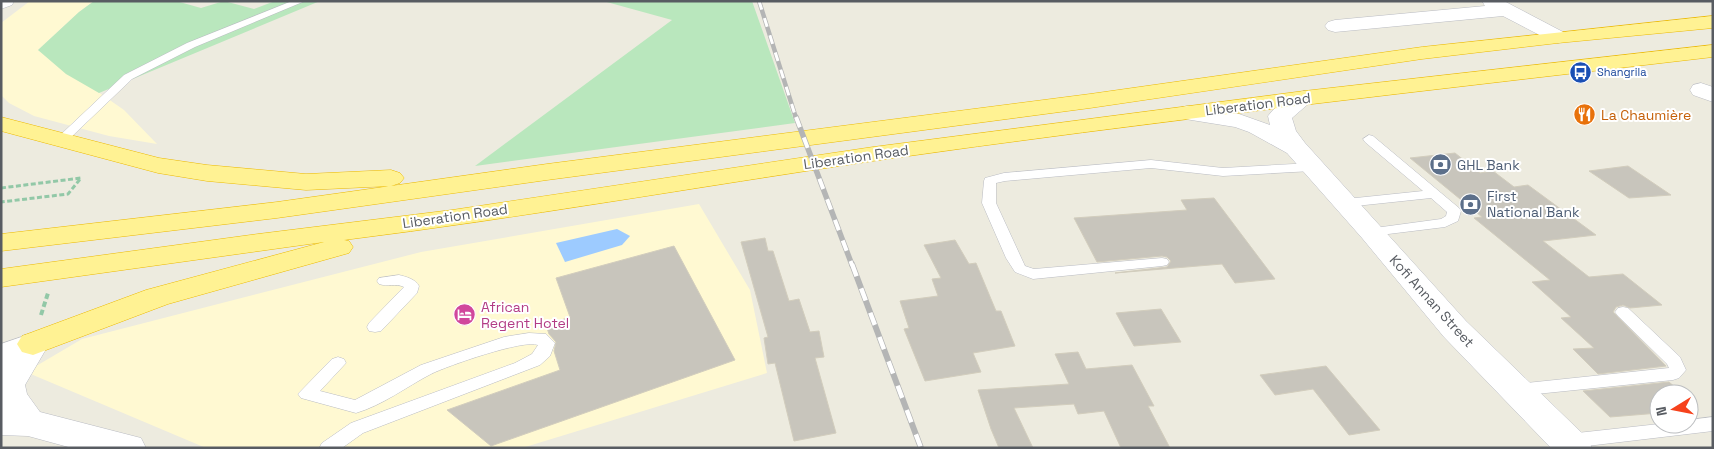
<svg xmlns="http://www.w3.org/2000/svg" width="1714" height="449" font-family="'Space Grotesk',sans-serif">
  <rect width="100%" height="100%" fill="#edebdf"/>
  <path fill="#fff9d2" d="M30,1H94L79,12L38,50L124,110L157,144L109,136L34,116L9,103L1,95V23Z
    M699,204L750,290L767,373L522,448H206L26,372L82,339L421,252Z"/>
  <path fill="#b9e7bd" d="M94,1H176L201,8L224,1L254,9L275,1H320L99,93L66,74L38,50L79,12Z
    M603,1H752L795,123L475,166L672,20Z"/>
  <path fill="#9dcbff" d="M617,229L630,236L622,245L565,262L556,243Z"/>
  <path fill="#c8c5bc" stroke="#d2cdbd" d="M1455,153L1480,173L1493,171L1514,187L1528,185L1596,235L1543,241L1589,277L1623,274L1662,305L1630,308L1623,305L1616,307L1613,312L1666,366L1598,374L1573,349L1594,348L1561,318L1571,317L1532,282L1550,280L1474,218L1482,217L1410,158Z
    M1628,166L1671,195L1629,198L1589,171Z
    M1214,198L1275,279L1235,283L1222,264L1115,273L1167,267L1171,261L1167,257L1162,256L1097,262L1074,218L1187,210L1181,200Z
    M765,238L768,251H773L789,301L799,299L810,332L819,331L824,357L815,358L836,433L794,441L775,363L768,364L764,338L768,337L741,242Z
    M955,240L969,264L976,263L996,311H1001L1015,346L973,353L981,372L925,381L904,329L909,328L900,301L938,296L932,279L941,278L924,245Z
    M674,246L735,360L491,446L447,410L560,370L554,351L556,342L549,334L546,325L570,317L556,278Z
    M1161,309L1181,342L1134,346L1116,313Z
    M1078,352L1086,369L1132,365L1154,406H1148L1170,448H1121L1104,411L1078,414L1074,404L1014,408L1033,448H999L991,429L978,390L1069,384L1055,354Z
    M1326,366L1380,430L1349,435L1313,389L1275,395L1260,375Z
    M1669,382L1683,394H1659V413L1610,417L1583,391Z"/>
  <g fill="none" stroke-linecap="round" stroke-linejoin="round">
    <defs>
      <path id="service" d="M292,1H305L195,47L132,79L65,143L61,144L55,140L124,75L187,43Z
        M1369,135L1373,136L1459,208L1461,211L1458,221L1445,227L1372,236L1367,235L1365,232L1367,229L1441,219L1446,216L1447,212L1431,198L1346,207L1341,206L1339,203L1341,200L1346,199L1423,191L1365,142L1363,139Z
        M1151,160L1223,168L1312,163L1318,167L1312,171L1223,176L1151,168L1005,181L996,183V203L1025,266L1034,269L1162,258L1167,259L1169,262L1167,265L1162,266L1033,279L1015,272L1006,258L982,203L984,181L985,178L1004,173Z
        M399,275C407,277 415,279 419,286L417,293L381,331L375,332L369,331L367,327L369,323L404,287C396,283 387,287 379,284L377,281L379,278Z
        M1623,307L1628,308L1680,357L1686,370L1679,378L1673,380L1517,396L1511,394L1508,390L1511,386L1517,384L1669,368L1667,364L1618,316L1615,312L1618,308Z
        M529,333L546,334L555,343L550,356L540,365L363,433L342,448H319L322,443L351,423L515,363L532,354L538,345C524,339 447,366 431,374C406,387 383,405 356,413L301,398L298,394L332,359L338,357L344,359L346,363L320,391L355,400L421,365L504,337Z
        M1713,417V431L1570,448L1562,446L1559,441L1562,436L1568,434L1659,424H1689V420Z"/>
      <path id="minor" d="M1482,1H1504L1565,33L1568,37L1565,41L1558,43L1551,41L1503,16L1335,32L1328,30L1325,26L1328,22L1335,20L1485,6Z
        M1701,83L1713,87V102L1693,95L1690,90L1693,85Z
        M1304,91L1312,93L1315,98L1292,118L1296,131L1305,143L1466,321L1587,438L1592,448H1551L1444,337L1362,238L1287,153L1249,132L1235,127L1179,118L1175,113L1179,108L1187,106L1239,114L1270,125L1268,116C1276,105 1292,94 1304,91Z
        M33,333L44,336L49,344L25,385L27,394L40,412L141,438L146,448H72L28,436L1,435V368L22,336Z"/>
      <path id="tertiary" d="M33,333L44,336L49,344L44,352L1,368V344Z"/>
      <path id="secondary" d="M1,1H14L12,5L1,9Z"/>
      <path id="trunk" d="M1713,16V28L1558,43L1422,59L1090,108L547,180L277,218L1,251V234L277,202L547,164L1090,94L1422,47Z
        M1713,45V57C1433,90 1152,121 873,161C696,187 521,218 344,240L349,241L353,247L349,253L168,304L33,355L22,352L17,344L22,336L146,290L324,242L1,287V269L258,234L452,210L873,147L1304,91Z
        M1,117L159,158L207,165L306,174L391,170L400,173L404,178L400,183L391,186L306,190L207,181L158,173L1,131Z"/>
    </defs>
    <use href="#service" stroke="#babcc3" stroke-width="1"/>
    <use href="#minor" stroke="#babcc3" stroke-width="1"/>
    <use href="#tertiary" stroke="#babcc3" stroke-width="1"/>
    <use href="#secondary" stroke="#babdc5" stroke-width="1"/>
    <use href="#trunk" stroke="#ecb900" stroke-width="1"/>
    <path stroke="#92c8a7" stroke-width="3" stroke-dasharray="5 2.5" stroke-linecap="butt" d="M1,188L81,178L68,194L1,202"/>
    <path stroke="#92c8a7" stroke-width="4" stroke-dasharray="5.5 3" stroke-linecap="butt" d="M41,315L48,293"/>
    <use href="#service" fill="#fff" fill-rule="evenodd"/>
    <use href="#minor" fill="#fff" fill-rule="evenodd"/>
    <use href="#tertiary" fill="#fff" fill-rule="evenodd"/>
    <use href="#secondary" fill="#fff" fill-rule="evenodd"/>
    <use href="#trunk" fill="#fff293" fill-rule="evenodd"/>
    <defs>
      <path id="rail-far2" d="M759,1L796,118"/>
      <path id="rail-far1" d="M796,117L852,265"/>
      <path id="rail" d="M852,264L921,448"/>
    </defs>
    <use href="#rail-far2" stroke="#b4b5b5" stroke-width="4.5"/>
    <use href="#rail-far1" stroke="#b4b5b5" stroke-width="5.5"/>
    <use href="#rail" stroke="#b4b5b5" stroke-width="6"/>
    <use href="#rail-far2" stroke="#fff" stroke-width="3" stroke-dasharray="9" stroke-linecap="butt"/>
    <use href="#rail-far1" stroke="#fff" stroke-width="4" stroke-dasharray="11" stroke-linecap="butt"/>
    <use href="#rail" stroke="#fff" stroke-width="4.5" stroke-dasharray="13" stroke-linecap="butt"/>
  </g>
  <defs>
    <symbol id="bus-disc" viewBox="-11 -11 22 22"><circle r="9.5" fill="#1a4fb4" stroke="#fff"/><path d="M-5-6H5V4H4V6H2V4H-2V6H-4V4H-5ZM-3.5-4V0h7V-4ZM-3.5 1.2v1.5H-2V1.2ZM2 1.2v1.5H3.5V1.2Z" fill="#fff"/></symbol>
    <symbol id="restaurant-disc" viewBox="-11 -11 22 22"><circle r="9.5" fill="#e8710a" stroke="#fff"/><path d="M-5-6h1v4h1v-4h1v4h1v-4h1v5L-1.5 .5V6h-2V.5L-5-1ZM5-6V6H3V1.5H1.5Q1.5-4 5-6Z" fill="#fff"/></symbol>
    <symbol id="bank-disc" viewBox="-11 -11 22 22"><circle r="9.5" fill="#5c6f8a" stroke="#fff"/><path d="M-6-4H6V4H-6ZM0-2.3a2.3 2.3 0 1 0 0 4.6a2.3 2.3 0 1 0 0-4.6Z" fill="#fff"/></symbol>
    <symbol id="hotel-disc" viewBox="-11 -11 22 22"><circle r="9.5" fill="#d1479c" stroke="#fff"/><path d="M-6-4.5h1.5V1H6V5H4.5V3h-9V5H-6ZM-4 0a1.8 1.8 0 1 1 3.6 0ZM.5 0V-2.5h3Q6-2.5 6 0Z" fill="#fff"/></symbol>
  </defs>
  <g fill-rule="evenodd">
    <use href="#bus-disc" x="1568" y="60" width="25" height="25"/>
    <use href="#restaurant-disc" x="1572" y="102" width="25" height="25"/>
    <use href="#bank-disc" x="1428" y="152" width="25" height="25"/>
    <use href="#bank-disc" x="1458" y="192" width="25" height="25"/>
    <use href="#hotel-disc" x="452" y="302" width="25" height="25"/>
  </g>
  <g text-anchor="middle" dominant-baseline="central" stroke-width="4" stroke-linejoin="round" paint-order="stroke">
    <g font-size="11" fill="#164399" stroke="#fff" text-anchor="start">
      <text x="1597" y="72">Shangrila</text>
    </g>
    <g font-size="14" fill="#585c62" stroke="#fff">
      <text transform="translate(1258 104) rotate(-7)">Liberation Road</text>
      <text transform="translate(856 157) rotate(-8)">Liberation Road</text>
      <text transform="translate(455 216) rotate(-8)">Liberation Road</text>
      <text transform="translate(1432 301) rotate(48)">Kofi Annan Street</text>
    </g>
    <g font-size="14" fill="#c56008" stroke="#fff" text-anchor="start">
      <text x="1601" y="115">La Chaumière</text>
    </g>
    <g font-size="14" fill="#4e5e75" stroke="#fff" text-anchor="start">
      <text x="1457" y="165">GHL Bank</text>
      <text x="1487" y="196">First<tspan x="1487" dy="16">National Bank</tspan></text>
    </g>
    <g font-size="14" fill="#b23c85" stroke="#fff" text-anchor="start">
      <text x="481" y="307">African<tspan x="481" dy="16">Regent Hotel</tspan></text>
    </g>
  </g>
  <rect width="1714" height="449" fill="none" stroke="#585c62" stroke-width="5"/>
  <g transform="translate(1674 409) rotate(260)"><circle r="24" fill="#ffffff" stroke="#bcbec0"/>
  <path d="M0-4L9 19L0 12L-9 19Z" fill="#f6421c"/>
  <text y="-8" font-size="14" font-weight="bold" text-anchor="middle" fill="#585c62">N</text>
  </g>
</svg>
